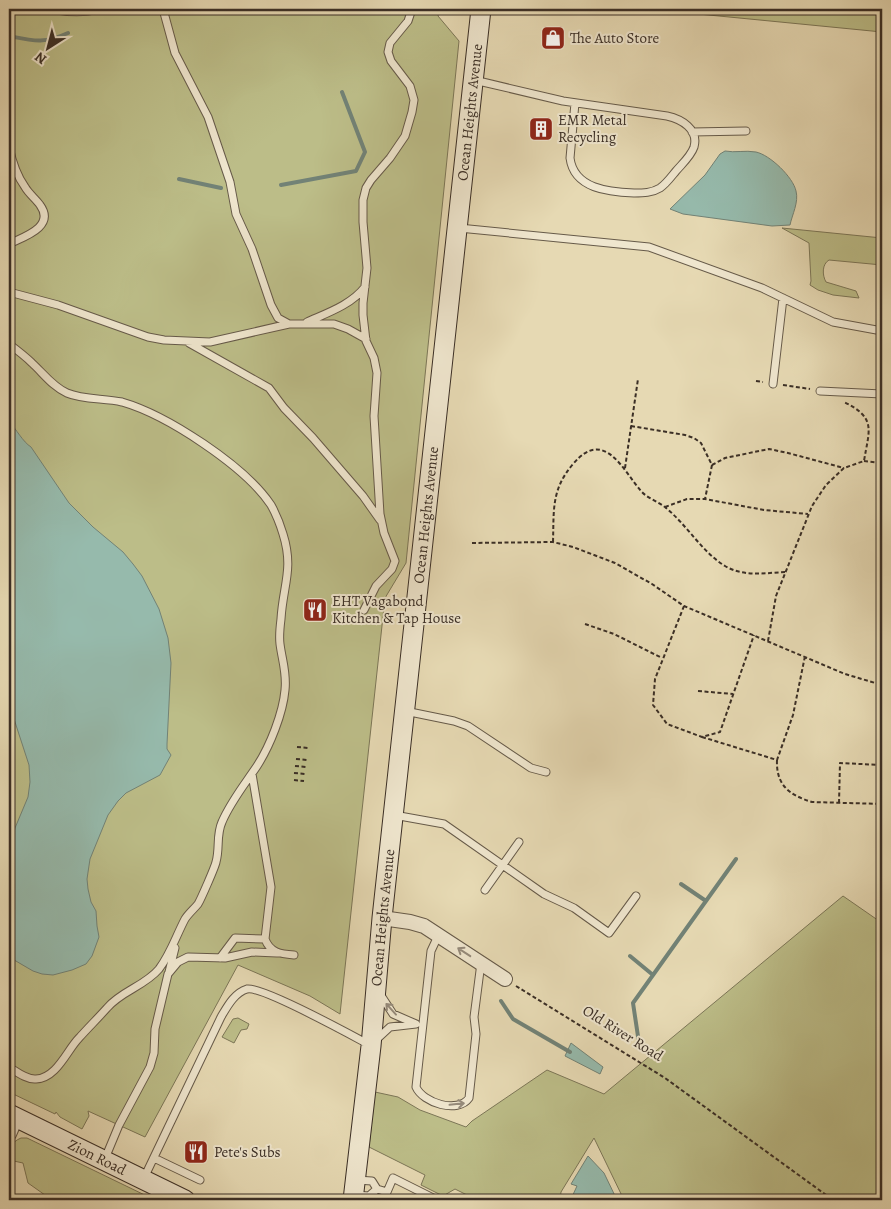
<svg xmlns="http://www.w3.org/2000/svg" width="891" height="1209" font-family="Alegreya,serif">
  <rect width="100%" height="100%" fill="#e6d9b3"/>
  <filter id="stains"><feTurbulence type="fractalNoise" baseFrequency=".004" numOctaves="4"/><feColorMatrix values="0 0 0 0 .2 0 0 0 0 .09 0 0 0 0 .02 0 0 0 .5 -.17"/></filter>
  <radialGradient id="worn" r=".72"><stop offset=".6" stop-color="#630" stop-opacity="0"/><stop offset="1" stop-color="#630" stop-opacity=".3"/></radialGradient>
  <path fill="#bcbd88" stroke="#7c7657" d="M9,9H439L438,16L459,41L406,563L385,598L340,1014L310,996L238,965L145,1137L88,1111L89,1116L82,1129L60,1117L56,1112L55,1114L9,1092Z
    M679,9H882V32L678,12Z
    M782,228L882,238V265L829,260C822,264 822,275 826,282L856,291L859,298L833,295L818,290L810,285L811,281L809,243Z
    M843,896L882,923V1200H624L594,1138L561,1192L560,1200H467L469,1196L455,1189L443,1196L421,1185L425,1175L369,1147L375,1092L398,1097L420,1110L466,1127L472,1121L547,1070L604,1094Z
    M238,1018L249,1024L247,1029L241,1030L234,1043L222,1037L233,1019Z
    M21,1138H27L155,1200H52L28,1183L23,1163L9,1160C9,1149 11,1142 21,1138Z"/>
  <path fill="#96baac" stroke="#728276" d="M725,151C735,153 745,150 756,152C770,155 793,177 796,191C799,202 792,215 790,225L772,226L683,214L670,209L705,175L720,154Z
    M9,421C16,429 23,442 31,447L69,503L93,527L123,552L133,564L142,576L159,609L168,638L171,663L167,744V749L171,755L160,775L126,793L118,801L108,815L90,859L87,879L88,889L91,902L96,911L97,926L99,937L92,956L86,964L72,970L53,975L42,974L33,971L9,957V855L15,828L28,797L30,782L29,765L14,719V683L9,668Z
    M571,1043L603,1067L600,1074L565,1056Z
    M588,1156L604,1173L617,1200L571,1199L577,1186L571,1184Z"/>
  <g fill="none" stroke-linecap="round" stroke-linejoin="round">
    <path stroke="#728276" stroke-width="4" d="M9,36C34,41 44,44 68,33
      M179,179L221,188
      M281,185L356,171L365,152L342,92
      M681,884L706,901
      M630,956L653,975
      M501,1001L513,1019L570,1052
      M639,1043L633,1003L736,859"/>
    <defs>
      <path id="lane" d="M51,9C66,12 84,13 99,9
        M163,9L175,53L208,117L230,182L236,214L252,249L271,305L278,318L289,324H334L348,329L366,339
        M474,80L563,101L667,116C681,119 699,129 694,147C691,156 682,164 676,171C671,177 666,184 660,188C652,193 643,193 634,193C609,192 574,189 570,158L575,103
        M692,132L746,131
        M9,147C12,161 17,176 25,187C29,194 36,199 40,205C56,227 23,237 9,244
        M459,228L649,247L762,288L833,322L882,331
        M9,292L58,305L148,337L164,340L210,342L289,324
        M307,322C327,313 351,305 365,287
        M189,343L269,388L284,408L313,438L363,496L380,520
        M9,344C17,350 25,356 32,363C43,373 53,387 67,393C83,400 104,398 122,402C167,415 245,466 271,505C276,514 280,524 283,534C294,569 283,585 281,619C280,627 279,636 280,644C282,660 287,673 285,690C283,713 270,746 257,766C245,784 231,801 222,822C216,835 220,848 216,862C215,867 201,899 198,904C194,909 189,913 185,919C176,936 171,953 159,969C145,986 121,991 107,1008C98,1018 88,1028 79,1038C67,1050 57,1078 36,1079C27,1080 17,1072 9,1067
        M773,384L783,298
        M820,391L882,394
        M364,610L376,586L392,569L395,561L384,533L380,514L374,416L377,373L374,358L366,341L363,315V303L367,268L363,222V200L366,188L371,180L390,158L405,136L412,112L414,100L410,86L391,61L388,52L390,43L408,21L412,9
        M405,711L454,721L468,726L531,768L546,772
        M252,774L271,887L265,939C270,953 281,954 294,955
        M394,815L444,824L544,894L574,908L609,933L636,896
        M485,890L519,842
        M438,936L431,951L416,1087C423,1103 458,1114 469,1098L476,1034L474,1017L481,963
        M220,958L235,938L265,939
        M169,972L175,948
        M376,1040L390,1027L416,1024L393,1014L380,994
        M154,1158L200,1180
        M104,1161L119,1125L150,1067L154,1053L155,1029L168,974L178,962L188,957L225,958L252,952L277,953
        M144,1178L221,1017C227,1007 234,993 247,989C262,986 351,1035 368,1044
        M377,1189L387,1192L382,1200
        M387,1192L393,1178L437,1200
        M354,1195L369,1196L377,1189L372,1181L356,1180"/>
      <path id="street" d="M382,918L410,922L424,926L505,979
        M9,1134L16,1118"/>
      <g id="secondary">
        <path id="s1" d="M9,1114L185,1200"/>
        <path id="s2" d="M353,1200L371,1046L382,918L481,9"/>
      </g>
    </defs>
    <use href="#lane" stroke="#665a49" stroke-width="9"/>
    <use href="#street" stroke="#665a49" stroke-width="16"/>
    <use href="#secondary" stroke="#3b2f26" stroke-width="21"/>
    <path stroke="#3b2f26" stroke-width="2" stroke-dasharray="4 2.5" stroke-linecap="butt" d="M756,381L763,382
      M783,385L810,389
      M631,426L685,435L694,438L701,443L712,465L705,499
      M864,461L882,463
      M712,465L725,458L769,449L788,453L844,468
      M625,468L638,379
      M665,507L687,499H705L764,510L808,514
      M553,542C554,510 551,490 573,464C604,427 623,470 641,491C648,499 658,501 666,508C687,525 702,552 725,566C743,577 765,573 785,572
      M472,543L553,542L573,547L615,563L652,584L684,606L845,674L882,685
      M684,606L655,679L653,705L667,724L702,737L720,732L754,635
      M585,624L614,634L662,658
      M768,641L776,596L812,506L826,485L844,468L864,461C869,430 877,418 844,402
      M698,691L733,694
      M702,737L777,760L793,715L805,656
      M297,747L308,748
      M296,759L307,760
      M777,760C776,785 789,795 812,802L882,804
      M295,766L306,767
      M294,773L305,774
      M294,780L304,781
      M839,803L840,763L882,765
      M516,986L665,1078L833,1200"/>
    <use href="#lane" stroke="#efe6ce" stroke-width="7"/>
    <use href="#street" stroke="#efe6ce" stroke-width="14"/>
    <use href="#secondary" stroke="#efe6ce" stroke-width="19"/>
  </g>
  <defs><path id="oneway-shaft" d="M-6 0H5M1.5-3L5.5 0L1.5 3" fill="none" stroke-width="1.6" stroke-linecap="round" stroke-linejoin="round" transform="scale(1.25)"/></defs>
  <g stroke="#958a7a">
    <use href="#oneway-shaft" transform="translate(464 952) rotate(-147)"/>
    <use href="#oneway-shaft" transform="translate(391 1009) rotate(-132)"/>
    <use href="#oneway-shaft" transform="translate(457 1104) rotate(-6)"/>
  </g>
  <defs>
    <symbol id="shop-square" viewBox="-11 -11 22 22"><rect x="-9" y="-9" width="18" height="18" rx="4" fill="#8f2418" stroke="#efe6ce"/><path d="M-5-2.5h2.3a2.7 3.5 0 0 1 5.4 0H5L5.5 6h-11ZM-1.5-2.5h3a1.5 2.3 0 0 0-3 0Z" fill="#fff"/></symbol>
    <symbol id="building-square" viewBox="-11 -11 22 22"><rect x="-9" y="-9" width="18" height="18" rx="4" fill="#8f2418" stroke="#efe6ce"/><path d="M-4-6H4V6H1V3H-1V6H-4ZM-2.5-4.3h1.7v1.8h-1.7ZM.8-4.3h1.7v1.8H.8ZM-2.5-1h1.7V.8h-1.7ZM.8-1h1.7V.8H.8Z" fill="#fff"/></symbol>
    <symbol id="restaurant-square" viewBox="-11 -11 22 22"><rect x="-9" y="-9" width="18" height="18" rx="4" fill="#8f2418" stroke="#efe6ce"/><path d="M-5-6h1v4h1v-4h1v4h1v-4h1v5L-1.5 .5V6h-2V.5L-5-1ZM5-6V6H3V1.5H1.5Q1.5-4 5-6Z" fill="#fff"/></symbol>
  </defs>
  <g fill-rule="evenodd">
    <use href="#shop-square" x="539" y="24" width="28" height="28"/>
    <use href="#building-square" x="527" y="115" width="28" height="28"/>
    <use href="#restaurant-square" x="301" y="596" width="28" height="28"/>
    <use href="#restaurant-square" x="182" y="1138" width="28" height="28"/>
  </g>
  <g text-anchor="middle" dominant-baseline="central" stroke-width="4" stroke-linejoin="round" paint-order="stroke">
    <g font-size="15" fill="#3b2f26" stroke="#efe6ce" text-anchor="start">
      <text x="570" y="38">The Auto Store</text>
      <text x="558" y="120">EMR Metal<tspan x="558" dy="17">Recycling</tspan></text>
      <text x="332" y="601">EHT Vagabond<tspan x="332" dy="17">Kitchen &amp; Tap House</tspan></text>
      <text x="214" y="1152">Pete's Subs</text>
    </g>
    <g font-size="15" fill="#3b2f26" stroke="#efe6ce">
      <text stroke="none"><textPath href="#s2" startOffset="1094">Ocean Heights Avenue</textPath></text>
      <text stroke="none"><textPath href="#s2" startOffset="689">Ocean Heights Avenue</textPath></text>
      <text stroke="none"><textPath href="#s2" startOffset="284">Ocean Heights Avenue</textPath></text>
      <text transform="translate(623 1033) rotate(32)">Old River Road</text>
      <text stroke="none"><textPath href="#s1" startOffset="98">Zion Road</textPath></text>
    </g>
  </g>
  <rect width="891" height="1209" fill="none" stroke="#e6d9b3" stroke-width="30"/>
  <rect x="10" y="10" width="871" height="1189" fill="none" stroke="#3b2f26" stroke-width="2.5"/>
  <rect x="15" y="15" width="861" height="1179" fill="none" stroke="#3b2f26"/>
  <g transform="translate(48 48) rotate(216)" stroke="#efe6ce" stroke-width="4" paint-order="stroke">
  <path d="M0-4L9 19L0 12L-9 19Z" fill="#3b2f26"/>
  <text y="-8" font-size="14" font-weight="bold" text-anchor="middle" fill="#3b2f26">N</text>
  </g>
  <rect width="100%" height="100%" filter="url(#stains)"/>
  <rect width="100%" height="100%" fill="url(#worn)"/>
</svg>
